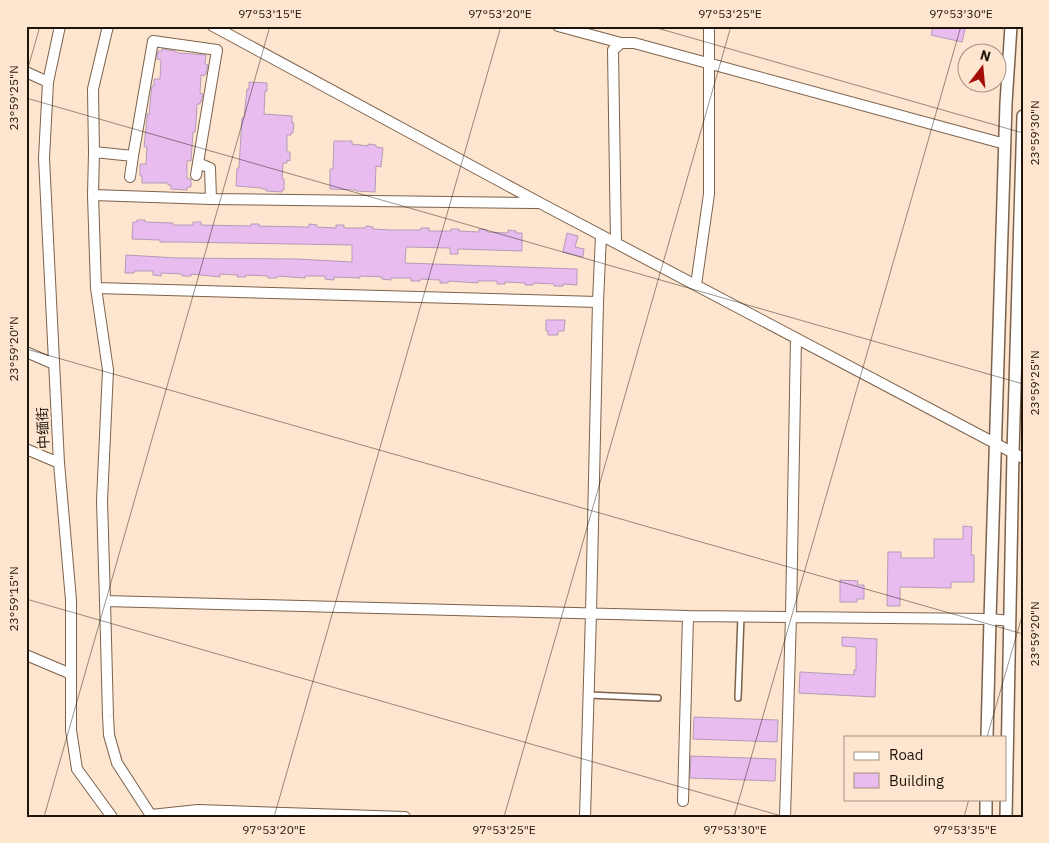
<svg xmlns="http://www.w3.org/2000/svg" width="1049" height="843" font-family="'IBM Plex Sans','Noto Sans SC',sans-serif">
  <rect width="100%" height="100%" fill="#fde5d0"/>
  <path fill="#e9bcf0" stroke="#b39bb7" d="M933,26H966L962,42L931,35Z
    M162,49L175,51L178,53L206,55L205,64L208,65L206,74H205L204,76L201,75L200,93L203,94L201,102H200V104H197L196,122L195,132H193L191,161H187V179H191V187H187V190L171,189V185H168V183H142V176H140V164H146L147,147H144L147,118V114H149L151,95L152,86H154V79H160L161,60L157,59L158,51H162Z
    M249,82L267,83V91H265L264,114L292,116V123H294L293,133H291V135H287V152H290V161L287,160V163H283L282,179H284V190H282V192L266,191V189H262V188L236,186L237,168H239L242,118H244L247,89H249Z
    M334,141H352V144L368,146V144L376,145V147L383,148L381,167L376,166L375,192L356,191V190L330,189V169H333Z
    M137,220H145V222L173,223V225H193V222H201V225L251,226V224H259V226L304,227H309V224L317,225V227L336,228V225H344V228H365L366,226L373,227V229L390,230H421V228H429V231H451V229H459V231L479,232V229L487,230V232L508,233V230L516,231V233H522V251L458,249V254H450V248L406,247L405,263L577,269V285L563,284V286H554V284L534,283L533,285H525V283L505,282V284H497V281H478V283L449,281L448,283H440V280L420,279V281H411V278H391V280L382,279V277L360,276V278L334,277V280L325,279V276H305V278L277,276V278H268V276L246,275V277H237L238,275L220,274V277L191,274V276H182V274L161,273V276L153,275V271H134V273H125L126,255L177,258L296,259L352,262V245L179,242H160V240L132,239L133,222H137Z
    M567,233L578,236L575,247L584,249L583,257L563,252Z
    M546,320H565L564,331H558V335H548V331H546Z
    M963,526L972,527L971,555H974V582H951V588L900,587V606H887L888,552H901V558H934V539H963Z
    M840,580L858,581L857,585H864V599H857V602H840Z
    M842,637L877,639L875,697L799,693L800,672L854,675V670H856V647L842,646Z
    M694,717L778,720L777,742L693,739Z
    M691,756L776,759L775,781L690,778Z"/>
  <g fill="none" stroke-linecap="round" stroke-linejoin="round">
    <defs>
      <path id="service" d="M589,695L658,698
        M738,698L741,616"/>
      <path id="minor" d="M60,26L48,82L44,158L59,463L71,600V730L77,769L112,817
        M108,26L93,89L94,152L93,195L96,288L108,370L102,501L105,601L108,716L109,735L117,763L152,817
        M213,26L540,203L1023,458
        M558,26L621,43
        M26,72L48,82
        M94,152L133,156
        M198,163L210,168L211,199
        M130,177L133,156L153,41L217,50L196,175
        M93,195L211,199L537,203
        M616,243L613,50L621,43H634L1005,144
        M696,285L709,194V26
        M96,288L598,302
        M26,352L54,364
        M26,449L59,463
        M105,601L688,616L990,619L1010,621
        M26,655L71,674
        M683,801L688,616
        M151,815L198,810L405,817
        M585,817L591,613L598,302L601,235
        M785,817L791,616L796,338"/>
      <path id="tertiary" d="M987,737L990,619L1006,103L1011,26
        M986,817V799
        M1006,817L1013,453L1023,116"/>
    </defs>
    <use href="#service" stroke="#7c624b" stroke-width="8"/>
    <use href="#minor" stroke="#7c624b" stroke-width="12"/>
    <use href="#tertiary" stroke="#7c624b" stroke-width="14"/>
    <use href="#service" stroke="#fff" stroke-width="5"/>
    <use href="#minor" stroke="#fff" stroke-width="10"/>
    <use href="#tertiary" stroke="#fff" stroke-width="11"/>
  </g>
  <path fill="none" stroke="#1e140a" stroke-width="1" stroke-opacity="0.45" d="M650,26L1023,133M26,75L40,26M26,98L1023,384M26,349L1023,634M26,599L785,817M987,737L1023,613M44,817L270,26M274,817L501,26M504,817L731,26M734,817L961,26M964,817L969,799"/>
  <g text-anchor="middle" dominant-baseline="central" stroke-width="4" stroke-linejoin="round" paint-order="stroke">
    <g font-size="14" fill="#1e140a" stroke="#fde5d0">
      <text transform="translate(43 428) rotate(-93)">中缅街</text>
    </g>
  </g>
  <rect width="1049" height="843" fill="none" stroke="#fde5d0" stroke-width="55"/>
  <rect x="844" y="736" width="162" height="65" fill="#fde5d0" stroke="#a49181"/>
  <rect x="854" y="752" width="25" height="8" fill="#ffffff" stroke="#a49181"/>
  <text x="889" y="760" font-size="15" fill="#1e140a">Road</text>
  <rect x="854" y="773" width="25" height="15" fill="#e9bcf0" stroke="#a49181"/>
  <text x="889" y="786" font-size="15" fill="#1e140a">Building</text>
  <g transform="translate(982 68) rotate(16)"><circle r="24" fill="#fde5d0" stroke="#a49181"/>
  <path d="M0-4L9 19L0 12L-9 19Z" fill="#a30d05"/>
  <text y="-8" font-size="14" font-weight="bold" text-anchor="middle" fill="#1e140a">N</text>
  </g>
  <rect x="28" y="28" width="994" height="788" fill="none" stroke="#1e140a" stroke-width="2"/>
  <g font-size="12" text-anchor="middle" fill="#1e140a">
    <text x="270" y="18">97°53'15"E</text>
    <text x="500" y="18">97°53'20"E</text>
    <text x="730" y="18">97°53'25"E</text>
    <text x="961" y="18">97°53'30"E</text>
    <text transform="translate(14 98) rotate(-90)" y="4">23°59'25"N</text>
    <text transform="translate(1035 133) rotate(-90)" y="4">23°59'30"N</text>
    <text transform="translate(14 349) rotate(-90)" y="4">23°59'20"N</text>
    <text transform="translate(1035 383) rotate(-90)" y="4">23°59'25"N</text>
    <text transform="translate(14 599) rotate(-90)" y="4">23°59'15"N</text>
    <text transform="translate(1035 634) rotate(-90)" y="4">23°59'20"N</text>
    <text x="274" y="834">97°53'20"E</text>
    <text x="504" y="834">97°53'25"E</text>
    <text x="735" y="834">97°53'30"E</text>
    <text x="965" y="834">97°53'35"E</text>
  </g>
</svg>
